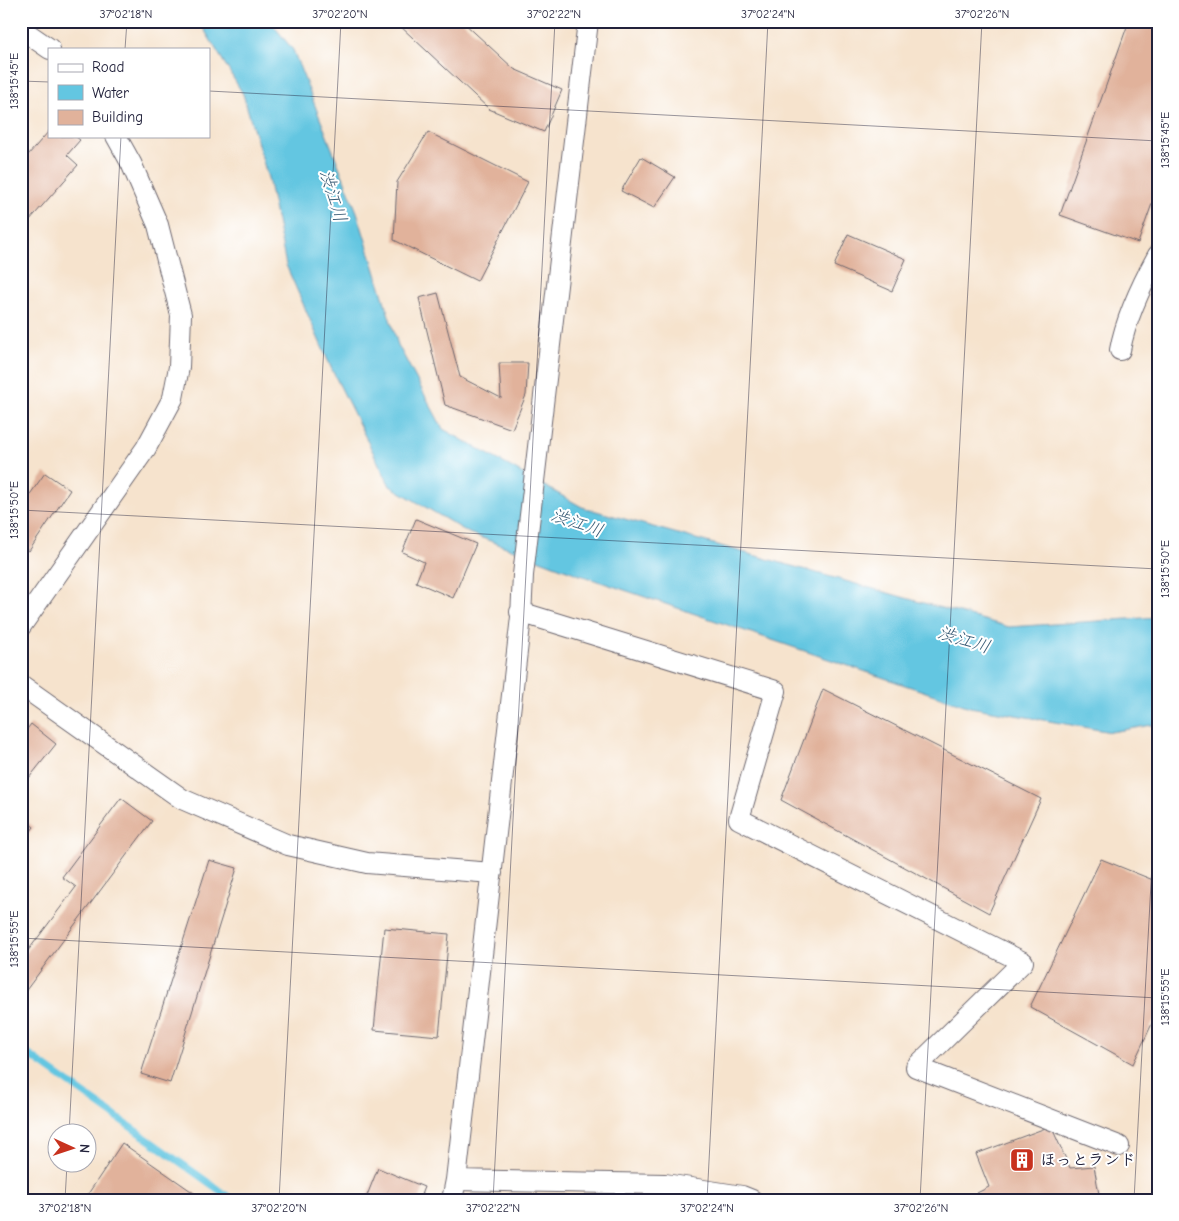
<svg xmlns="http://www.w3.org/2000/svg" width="1179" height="1221" font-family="'Comic Neue','Klee One',sans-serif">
  <rect width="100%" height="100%" fill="#fff"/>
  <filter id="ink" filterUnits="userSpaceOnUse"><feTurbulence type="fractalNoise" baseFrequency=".02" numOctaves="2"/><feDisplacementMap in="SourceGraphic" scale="10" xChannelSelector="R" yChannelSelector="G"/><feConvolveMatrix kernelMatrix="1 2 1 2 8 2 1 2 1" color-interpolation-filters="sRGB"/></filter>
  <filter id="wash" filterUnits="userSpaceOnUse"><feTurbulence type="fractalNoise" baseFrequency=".0096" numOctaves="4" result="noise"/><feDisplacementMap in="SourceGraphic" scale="20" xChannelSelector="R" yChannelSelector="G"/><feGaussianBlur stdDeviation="1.12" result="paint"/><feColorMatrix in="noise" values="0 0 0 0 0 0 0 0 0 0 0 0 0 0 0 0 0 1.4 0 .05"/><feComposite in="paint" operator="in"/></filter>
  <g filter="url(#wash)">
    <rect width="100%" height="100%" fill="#f6e3cd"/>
    <path fill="#63c6e1" stroke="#42748e" d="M199,21H270L293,50L357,212L398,345L443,429L582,507L1009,627L1158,617V724L1111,732L970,707L580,575L469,533L390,486L333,372L286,265L268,178L243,94Z"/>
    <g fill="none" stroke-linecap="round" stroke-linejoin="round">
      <path stroke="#63c6e1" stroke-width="7" d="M21,1049L233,1200"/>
    </g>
    <g id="blocks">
      <path fill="#e1b29b" d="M401,21H462L514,69L562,90L544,132L489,109L398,24Z
        M1129,21H1158V187L1138,243L1060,215Z
        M49,131V136H75L80,140L67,155L78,165L21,230V163Z
        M428,132L528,182L477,281L394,240L397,182Z
        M641,157L675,177L654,208L621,191Z
        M848,234L906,259L892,291L834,266Z
        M438,293L460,377L501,398L499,363H528L526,395L512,429L445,405L419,298Z
        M45,473L70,490L29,551L21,546V507Z
        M416,519L476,544L453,598L416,582L424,562L402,552Z
        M823,689L1041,799L989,913L781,800Z
        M31,724L56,744L21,788V737Z
        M121,798L152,821L21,997V960L76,887L62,877Z
        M21,817L34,827L21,843Z
        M1101,859L1158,882V1011L1133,1064L1030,1007Z
        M209,860L237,868L170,1083L141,1074Z
        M384,928L449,934L439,1036L374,1030Z
        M1051,1126L1070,1168L1094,1166L1100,1200H963L989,1187L976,1154Z
        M122,1143L204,1200H84Z
        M378,1168L424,1187L419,1200H371L366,1198Z"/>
    </g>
  </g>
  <g filter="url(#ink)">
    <use href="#blocks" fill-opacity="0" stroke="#6c666e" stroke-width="1"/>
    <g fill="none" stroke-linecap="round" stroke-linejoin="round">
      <defs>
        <path id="minor" d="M21,29L50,49
          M1120,350C1126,317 1142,284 1158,255
          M520,612L776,691L739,819L1023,962L916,1067L1119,1146
          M21,626L146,448L173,398L179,367L181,315L158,225L131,163L116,136
          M21,685L182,799L288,845L367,863L492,873
          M456,1180L665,1184L742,1196L752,1200
          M452,1200L456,1180L521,617L523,575L588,21"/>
      </defs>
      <use href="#minor" stroke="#6c666e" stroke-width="22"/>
      <use href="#minor" stroke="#fff" stroke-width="20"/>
    </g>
  </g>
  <path fill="none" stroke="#22223b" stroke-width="1" stroke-opacity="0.45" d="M125,49L127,21M21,81L49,82M209,91L1158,141M21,510L1158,569M21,938L1158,998M69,1134L121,136M65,1200L67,1164M279,1200L341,21M493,1200L555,21M707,1200L768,21M920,1200L982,21M1134,1200L1158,753"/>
  <defs>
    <symbol id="building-square" viewBox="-11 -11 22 22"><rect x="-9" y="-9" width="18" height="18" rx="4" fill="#c8321e" stroke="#fff"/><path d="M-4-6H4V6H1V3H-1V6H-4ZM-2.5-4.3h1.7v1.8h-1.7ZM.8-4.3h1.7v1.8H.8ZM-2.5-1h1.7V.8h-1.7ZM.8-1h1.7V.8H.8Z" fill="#fff"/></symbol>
  </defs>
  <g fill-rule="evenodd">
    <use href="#building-square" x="1008" y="1146" width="28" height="28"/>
  </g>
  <g text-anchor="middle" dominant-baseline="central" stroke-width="4" stroke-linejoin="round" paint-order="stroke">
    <g font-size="16" font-weight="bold" fill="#22223b" stroke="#fff" text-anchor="start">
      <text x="1040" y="1160">ほっとランド</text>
    </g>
    <g font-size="18" font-style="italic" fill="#395b75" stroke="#fff">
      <text transform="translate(333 196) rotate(73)">渋江川</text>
      <text transform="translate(577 523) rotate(19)">渋江川</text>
      <text transform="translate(964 640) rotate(17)">渋江川</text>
    </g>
  </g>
  <rect width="1179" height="1221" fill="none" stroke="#fff" stroke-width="55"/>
  <rect x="48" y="48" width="162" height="90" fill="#ffffff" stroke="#a7a7b1"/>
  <rect x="58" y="64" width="25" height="8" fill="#ffffff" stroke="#a7a7b1"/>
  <text x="92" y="72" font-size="15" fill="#22223b">Road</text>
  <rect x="58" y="85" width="25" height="15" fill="#63c6e1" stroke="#a7a7b1"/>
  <text x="92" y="98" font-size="15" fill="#22223b">Water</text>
  <rect x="58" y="110" width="25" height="15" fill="#e1b29b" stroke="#a7a7b1"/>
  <text x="92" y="122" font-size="15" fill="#22223b">Building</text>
  <g transform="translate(72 1148) rotate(93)"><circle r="24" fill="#ffffff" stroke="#a7a7b1"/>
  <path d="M0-4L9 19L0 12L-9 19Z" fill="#c8321e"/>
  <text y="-8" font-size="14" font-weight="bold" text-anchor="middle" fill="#22223b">N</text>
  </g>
  <rect x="28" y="28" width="1124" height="1166" fill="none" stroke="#22223b" stroke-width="2"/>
  <g font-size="12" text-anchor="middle" fill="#22223b">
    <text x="126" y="18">37°02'18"N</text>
    <text x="340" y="18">37°02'20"N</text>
    <text x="554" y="18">37°02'22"N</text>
    <text x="768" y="18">37°02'24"N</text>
    <text x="982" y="18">37°02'26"N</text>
    <text transform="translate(14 81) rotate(-90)" y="4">138°15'45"E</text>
    <text transform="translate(1165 140) rotate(-90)" y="4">138°15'45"E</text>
    <text transform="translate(14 510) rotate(-90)" y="4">138°15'50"E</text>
    <text transform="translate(1165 569) rotate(-90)" y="4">138°15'50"E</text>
    <text transform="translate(14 939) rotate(-90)" y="4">138°15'55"E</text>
    <text transform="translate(1165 997) rotate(-90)" y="4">138°15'55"E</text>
    <text x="65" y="1212">37°02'18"N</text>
    <text x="279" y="1212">37°02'20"N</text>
    <text x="493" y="1212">37°02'22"N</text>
    <text x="707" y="1212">37°02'24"N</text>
    <text x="921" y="1212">37°02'26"N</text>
  </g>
</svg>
